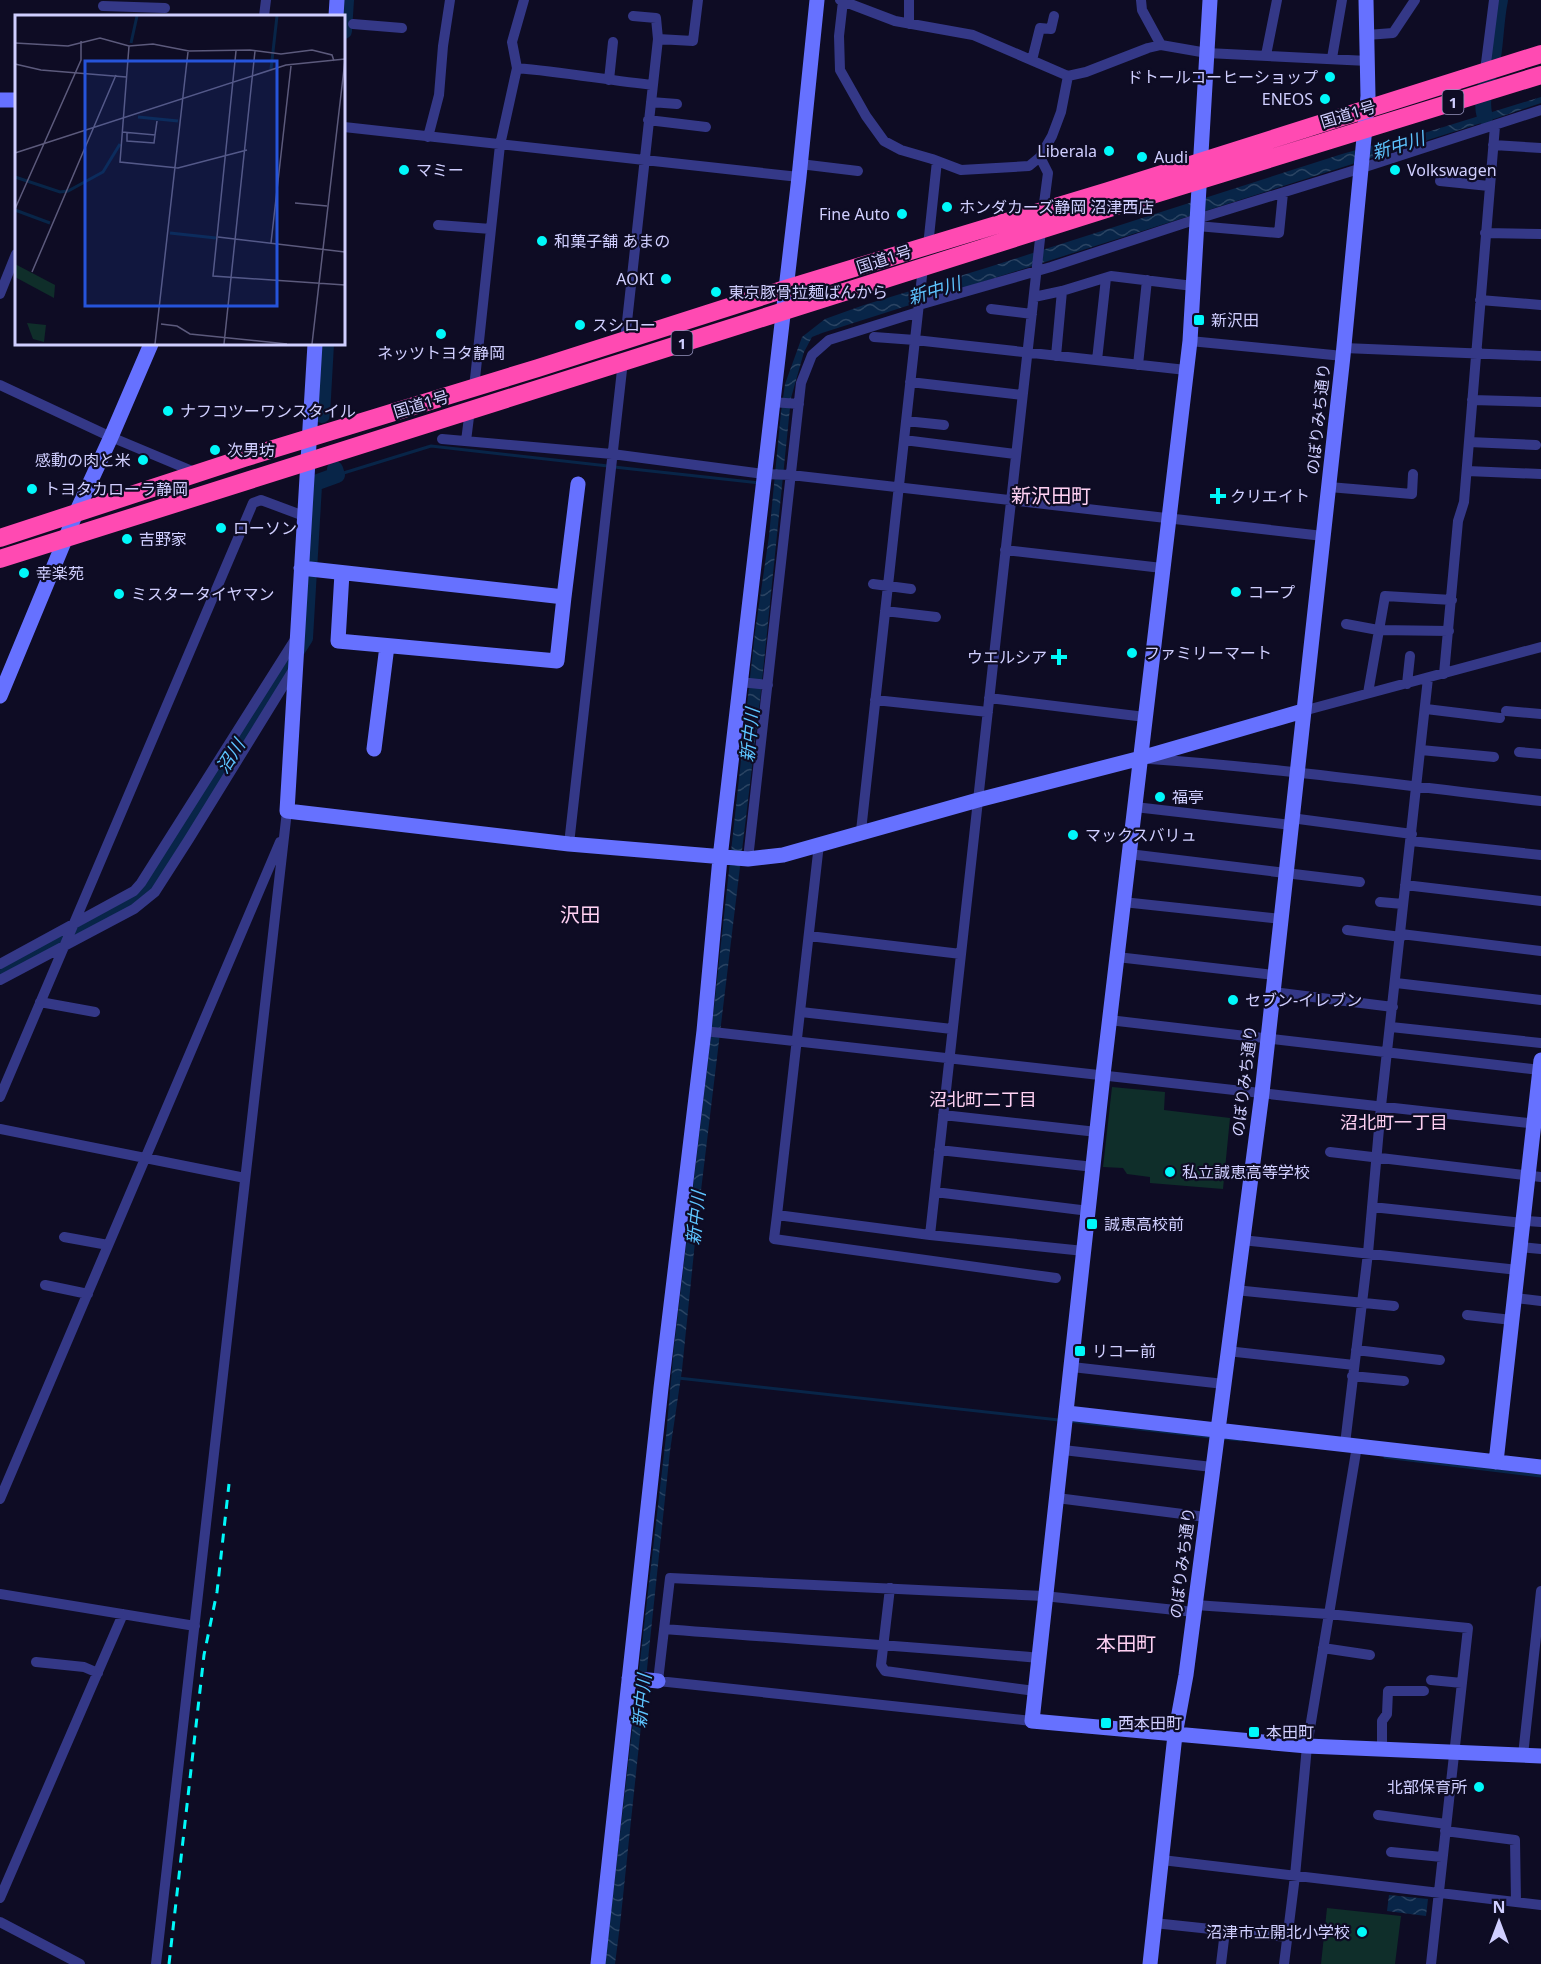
<svg xmlns="http://www.w3.org/2000/svg" width="1541" height="1964" font-family="'Noto Sans','Noto Sans JP',sans-serif">
  <defs>
    <pattern id="water-waves" width="16" height="10" patternUnits="userSpaceOnUse" patternTransform="scale(1.5)"><rect width="16" height="10" fill="#082548"/><path d="M0 5q4-4 8 0t8 0" fill="none" stroke="#2b4463"/></pattern>
  </defs>
  <rect width="100%" height="100%" fill="#0e0c24"/>
  <path fill="#0f2e2a" d="M1112,1087L1165,1092L1164,1110L1230,1118L1223,1189L1150,1183V1177L1127,1174L1123,1168L1103,1167Z
    M1327,1908L1401,1916L1395,1964H1321Z"/>
  <path fill="url(#water-waves)" d="M1541,97V103L1497,118L822,333L812,337L804,352L791,398L760,701L696,1232L682,1370L670,1451L620,1925L615,1964H605L666,1436L674,1347L710,1044L755,632L769,536L781,412L785,384L802,337L825,319L864,305L986,268L1342,154L1407,136L1408,138Z
    M1389,1895L1428,1899L1426,1916L1387,1911Z"/>
  <g fill="none" stroke-linecap="round" stroke-linejoin="round">
    <path stroke="#082548" stroke-width="3" d="M614,467L760,483
      M337,475L431,446L608,466
      M678,1378L1059,1420
      M1069,1421L1211,1437
      M1221,1438L1241,1440
      M1385,1457L1541,1476"/>
    <path stroke="#082548" stroke-width="16" d="M344,31L346,0
      M1485,117C1479,98 1489,77 1493,57C1496,38 1496,19 1500,0
      M322,415L326,344
      M0,970L132,900L146,888L305,638L314,486L315,483L337,475L335,469"/>
    <path stroke="#343887" stroke-width="10" d="M840,0L895,21L973,35L1068,76L1086,72L1148,48L1161,45L1207,53L1368,61
      M1141,0L1142,10L1161,45
      M843,1L839,36L840,70L866,116L884,141L901,150L932,159L961,170L1029,166L1040,157L1052,136L1061,112L1068,76
      M103,6L165,8
      M264,16L266,0
      M633,16L656,18L658,39
      M353,24L402,28
      M909,24V0
      M1367,35L1393,33L1415,0
      M1266,55L1277,0
      M1332,58L1342,0
      M1032,60L1040,28L1051,29L1054,16
      M517,68C563,72 607,80 653,85
      M1485,71L1494,0
      M609,80L613,42
      M651,102L677,104
      M648,120L706,127
      M344,127L799,177
      M428,137L439,95L443,46L450,0
      M1493,145L1541,148
      M1040,157L1048,173L1043,211
      M800,164L858,171
      M1440,181L1489,186
      M438,225L491,229
      M1197,226L1279,233L1283,193
      M1485,233L1541,234
      M928,246L937,161
      M0,294L16,254
      M1034,297L1062,291L1111,276L1193,286
      M1480,300L1541,305
      M919,305L1051,267L1197,219L1362,168L1541,110
      M991,309L1032,314
      M874,337L915,340L1186,370
      M625,340L658,39L693,41L698,0
      M1190,341L1343,356
      M1344,348L1541,356
      M1056,356L1062,291
      M1097,360L1106,278
      M1138,365L1147,280
      M910,382L1022,395
      M0,385L111,437L197,473
      M474,388L500,145L517,68L512,42L524,0
      M1472,400L1541,402
      M772,402L799,404
      M906,421L944,425
      M442,439L612,454L764,474L791,475L1323,536
      M904,440L1015,454
      M466,441L470,409
      M1469,442L1536,445
      M1467,471L1541,474
      M1329,487L1412,494L1413,474
      M1005,550L1162,568
      M873,584L911,589
      M885,611L936,617
      M1346,624L1378,630L1449,631
      M1444,674L1458,521L1464,502L1495,126
      M740,682L768,685
      M1407,684L1410,656
      M1368,693L1385,596L1452,600
      M989,698L1145,717
      M875,700L988,712
      M1426,709L1500,718
      M1303,711L1541,647
      M1506,711L1541,714
      M1421,750L1494,757
      M1519,752L1541,754
      M1150,759C1281,768 1411,787 1541,801
      M1135,807L1291,825
      M1291,818L1412,834
      M861,831L923,267
      M1411,841L1541,855
      M569,844L623,361
      M819,844L777,1215L930,1235L1084,1251
      M1129,854L1360,882
      M748,859L801,383L812,355L829,340L918,312
      M1405,885L1541,901
      M1123,902L1281,919
      M1380,902L1403,904
      M1347,930L1401,937
      M1401,934L1541,951
      M809,936L961,954
      M1117,957L1275,975
      M0,964L134,891L141,883L296,638
      M0,980L134,909L155,892L189,839L295,667
      M1396,983L1541,1000
      M1273,992L1393,1007
      M40,1002L95,1012
      M801,1012L952,1029
      M1109,1020L1540,1070
      M1391,1027L1541,1043
      M704,1031L1538,1124
      M0,1097L253,503L261,500L304,516
      M943,1115L1097,1132
      M0,1129L245,1178
      M939,1150L1094,1167
      M1330,1152L1541,1177
      M935,1192L1089,1211
      M1372,1207L1523,1223L1527,1221L1541,1222
      M777,1215L774,1239L1056,1278
      M930,1235L1041,230
      M64,1237L108,1245
      M1242,1240L1518,1270
      M1520,1247L1541,1249
      M45,1285L88,1294
      M1235,1290L1394,1306
      M1515,1298L1541,1301
      M1467,1315L1512,1320
      M1356,1350L1440,1360
      M1227,1351L1354,1365
      M1072,1367L1224,1384
      M1352,1376L1404,1381
      M1345,1444L1368,1253L1381,1106L1428,678
      M1063,1450L1212,1467
      M1057,1498L1206,1517
      M0,1499L280,842
      M890,1588L881,1665L885,1671L1035,1691
      M0,1594L195,1626
      M1195,1605L1328,1614L1468,1628L1431,1964
      M664,1629C789,1639 914,1646 1039,1658
      M1323,1648L1370,1655
      M36,1662L84,1667L98,1673
      M1431,1680L1462,1683
      M1032,1721L658,1681L670,1578L1044,1596L1194,1612
      M1382,1750V1721L1387,1714L1388,1691H1424
      M1523,1755L1541,1591
      M1378,1815L1446,1824
      M1445,1831L1515,1840L1516,1902
      M1391,1852L1442,1857
      M1162,1860L1541,1905
      M0,1898L123,1614
      M0,1922L80,1964
      M1154,1923L1287,1937
      M156,1964L287,811
      M1221,1964L1225,1931
      M1284,1964L1295,1876L1307,1746L1357,1446"/>
    <path stroke="#6671ff" stroke-width="15" d="M1210,0L1190,341L1103,1075L1032,1721L1307,1746L1541,1756
      M336,16L337,0
      M0,100H16
      M315,344L287,811L569,844L748,859L783,855L978,800L1141,758L1303,711
      M301,568L564,597L578,484
      M342,573L338,641L557,661L564,597
      M0,696L76,513L111,437L151,344
      M374,749L387,646
      M1067,1413L1541,1467
      M1496,1462L1541,1060
      M629,1678L658,1681
      M598,1964L661,1388L704,1031L720,858L799,177L817,0
      M1150,1964L1175,1735L1186,1675L1262,1093L1343,356L1368,96L1366,0"/>
    <path stroke="#ff4ab2" stroke-width="18" d="M0,538L244,458L538,368L785,289L1108,191L1541,54
      M0,559L1113,207L1541,75"/>
    <path stroke="#00f9fa" stroke-width="3" stroke-dasharray="9 8" stroke-linecap="butt" d="M169,1964L204,1655L217,1592L229,1484"/>
  </g>
  <g fill="#00f9fa" stroke="#0e0c24" stroke-width="2">
    <circle cx="1330" cy="77" r="6"/>
    <circle cx="1325" cy="99" r="6"/>
    <circle cx="1109" cy="151" r="6"/>
    <circle cx="1142" cy="157" r="6"/>
    <circle cx="404" cy="170" r="6"/>
    <circle cx="1395" cy="170" r="6"/>
    <circle cx="947" cy="207" r="6"/>
    <circle cx="902" cy="214" r="6"/>
    <circle cx="542" cy="241" r="6"/>
    <circle cx="666" cy="279" r="6"/>
    <circle cx="716" cy="292" r="6"/>
    <rect x="1193" y="314" width="12" height="12" rx="3"/>
    <circle cx="580" cy="325" r="6"/>
    <circle cx="441" cy="334" r="6"/>
    <circle cx="168" cy="411" r="6"/>
    <circle cx="215" cy="450" r="6"/>
    <circle cx="143" cy="460" r="6"/>
    <circle cx="32" cy="489" r="6"/>
    <path d="M1215 487h6v6h6v6h-6v6h-6v-6h-6v-6h6z"/>
    <circle cx="221" cy="528" r="6"/>
    <circle cx="127" cy="539" r="6"/>
    <circle cx="24" cy="573" r="6"/>
    <circle cx="1236" cy="592" r="6"/>
    <circle cx="119" cy="594" r="6"/>
    <circle cx="1132" cy="653" r="6"/>
    <path d="M1056 648h6v6h6v6h-6v6h-6v-6h-6v-6h6z"/>
    <circle cx="1160" cy="797" r="6"/>
    <circle cx="1073" cy="835" r="6"/>
    <circle cx="1233" cy="1000" r="6"/>
    <circle cx="1170" cy="1172" r="6"/>
    <rect x="1086" y="1218" width="12" height="12" rx="3"/>
    <rect x="1074" y="1345" width="12" height="12" rx="3"/>
    <rect x="1100" y="1717" width="12" height="12" rx="3"/>
    <rect x="1248" y="1726" width="12" height="12" rx="3"/>
    <circle cx="1479" cy="1787" r="6"/>
    <circle cx="1362" cy="1932" r="6"/>
  </g>
  <g text-anchor="middle" dominant-baseline="central" stroke-width="4.5" stroke-linejoin="round" paint-order="stroke">
    <g fill="#0e0c24" stroke="#9694bd" stroke-width="1.5">
      <rect x="1442.5" y="90" width="21" height="24" rx="4.5"/>
      <rect x="671.5" y="331" width="21" height="24" rx="4.5"/>
    </g>
    <g font-size="15" font-weight="bold" fill="#d0cfff">
      <text x="1453" y="102">1</text>
      <text x="682" y="343">1</text>
    </g>
    <g font-size="16" fill="#d0cfff" stroke="#0e0c24" text-anchor="start">
      <text x="1318" y="77" text-anchor="end">ドトールコーヒーショップ</text>
      <text x="1313" y="99" text-anchor="end">ENEOS</text>
      <text x="1097" y="151" text-anchor="end">Liberala</text>
      <text x="1154" y="157">Audi</text>
      <text x="416" y="170">マミー</text>
      <text x="1407" y="170">Volkswagen</text>
      <text x="959" y="207">ホンダカーズ静岡 沼津西店</text>
      <text x="890" y="214" text-anchor="end">Fine Auto</text>
      <text x="554" y="241">和菓子舗 あまの</text>
      <text x="654" y="279" text-anchor="end">AOKI</text>
      <text x="728" y="292">東京豚骨拉麺ばんから</text>
      <text x="1211" y="320">新沢田</text>
      <text x="592" y="325">スシロー</text>
      <text x="441" y="353" text-anchor="middle">ネッツトヨタ静岡</text>
      <text x="180" y="411">ナフコツーワンスタイル</text>
      <text x="227" y="450">次男坊</text>
      <text x="131" y="460" text-anchor="end">感動の肉と米</text>
      <text x="44" y="489">トヨタカローラ静岡</text>
      <text x="1230" y="496">クリエイト</text>
      <text x="233" y="528">ローソン</text>
      <text x="139" y="539">吉野家</text>
      <text x="36" y="573">幸楽苑</text>
      <text x="1248" y="592">コープ</text>
      <text x="131" y="594">ミスタータイヤマン</text>
      <text x="1144" y="653">ファミリーマート</text>
      <text x="1047" y="657" text-anchor="end">ウエルシア</text>
      <text x="1172" y="797">福亭</text>
      <text x="1085" y="835">マックスバリュ</text>
      <text x="1245" y="1000">セブン-イレブン</text>
      <text x="1182" y="1172">私立誠恵高等学校</text>
      <text x="1104" y="1224">誠恵高校前</text>
      <text x="1092" y="1351">リコー前</text>
      <text x="1118" y="1723">西本田町</text>
      <text x="1266" y="1732">本田町</text>
      <text x="1467" y="1787" text-anchor="end">北部保育所</text>
      <text x="1350" y="1932" text-anchor="end">沼津市立開北小学校</text>
    </g>
    <g font-size="16" fill="#d0cfff" stroke="#0e0c24">
      <text transform="translate(1348 114) rotate(-17)">国道1号</text>
      <text transform="translate(884 259) rotate(-18)">国道1号</text>
      <text transform="translate(421 404) rotate(-17)">国道1号</text>
      <text transform="translate(1318 419) rotate(-84)">のぼりみち通り</text>
      <text transform="translate(1244 1081) rotate(-83)">のぼりみち通り</text>
      <text transform="translate(1182 1563) rotate(-83)">のぼりみち通り</text>
    </g>
    <g font-size="18" font-style="italic" fill="#5dc4ff" stroke="#0e0c24">
      <text transform="translate(1398 145) rotate(-17)">新中川</text>
      <text transform="translate(934 290) rotate(-17)">新中川</text>
      <text transform="translate(749 735) rotate(-84)">新中川</text>
      <text transform="translate(230 756) rotate(-57)">沼川</text>
      <text transform="translate(695 1218) rotate(-84)">新中川</text>
      <text transform="translate(641 1701) rotate(-84)">新中川</text>
    </g>
    <g font-size="18" fill="#ffd1f3" stroke="#0e0c24">
      <text x="983" y="1099">沼北町二丁目</text>
      <text x="1394" y="1122">沼北町一丁目</text>
    </g>
    <g font-size="20" fill="#ffd1f3" stroke="#0e0c24">
      <text x="1051" y="495">新沢田町</text>
      <text x="580" y="914">沢田</text>
      <text x="1126" y="1643">本田町</text>
    </g>
  </g>
  <g transform="translate(15 15)">
    <rect width="330" height="330" fill="#0e0c24"/>
    <path d="M0,249L40,270L39,283L0,262Z" fill="#0f2e2a"/>
    <path d="M12,308L31,310L29,327L18,324Z" fill="#0f2e2a"/>
    <path fill="none" stroke="#082548" stroke-width="3" d="M116,28L122,1M256,54L262,1M123,102L163,106M0,162L45,177L53,176L88,157L105,129M0,195L35,208M155,218L201,223"/>
    <path fill="none" stroke="#5c5a7c" stroke-width="1.5" d="M0,28L53,31L85,23L114,31L138,29L174,36L235,35L266,39L297,35L317,40L319,46M114,31L105,147L163,153L232,135M221,36L198,261L330,270M0,49L26,55L111,62M107,117L140,120L142,106M112,117V126L139,128L140,120M0,138L271,50L330,44M280,188L312,191M0,194L66,45V26M203,222L330,237M256,228L276,51M17,257L101,60M146,309L162,311L175,319L272,329M140,329L173,37M209,329L240,36M297,329L330,45"/>
    <path fill="#2654da" fill-opacity="0.15" stroke="#2654da" stroke-width="3" d="M70,46H262V291H70Z"/>
    <rect width="330" height="330" fill="none" stroke="#d0cfff" stroke-width="3"/>
  </g>
  <g transform="translate(1499 1922)" stroke="#0e0c24" stroke-width="4.5" paint-order="stroke">
  <path d="M0-4.5L10 22L0 15L-10 22Z" fill="#d0cfff"/>
  <text y="-9" font-size="16" font-weight="bold" text-anchor="middle" fill="#d0cfff">N</text>
  </g>
</svg>
